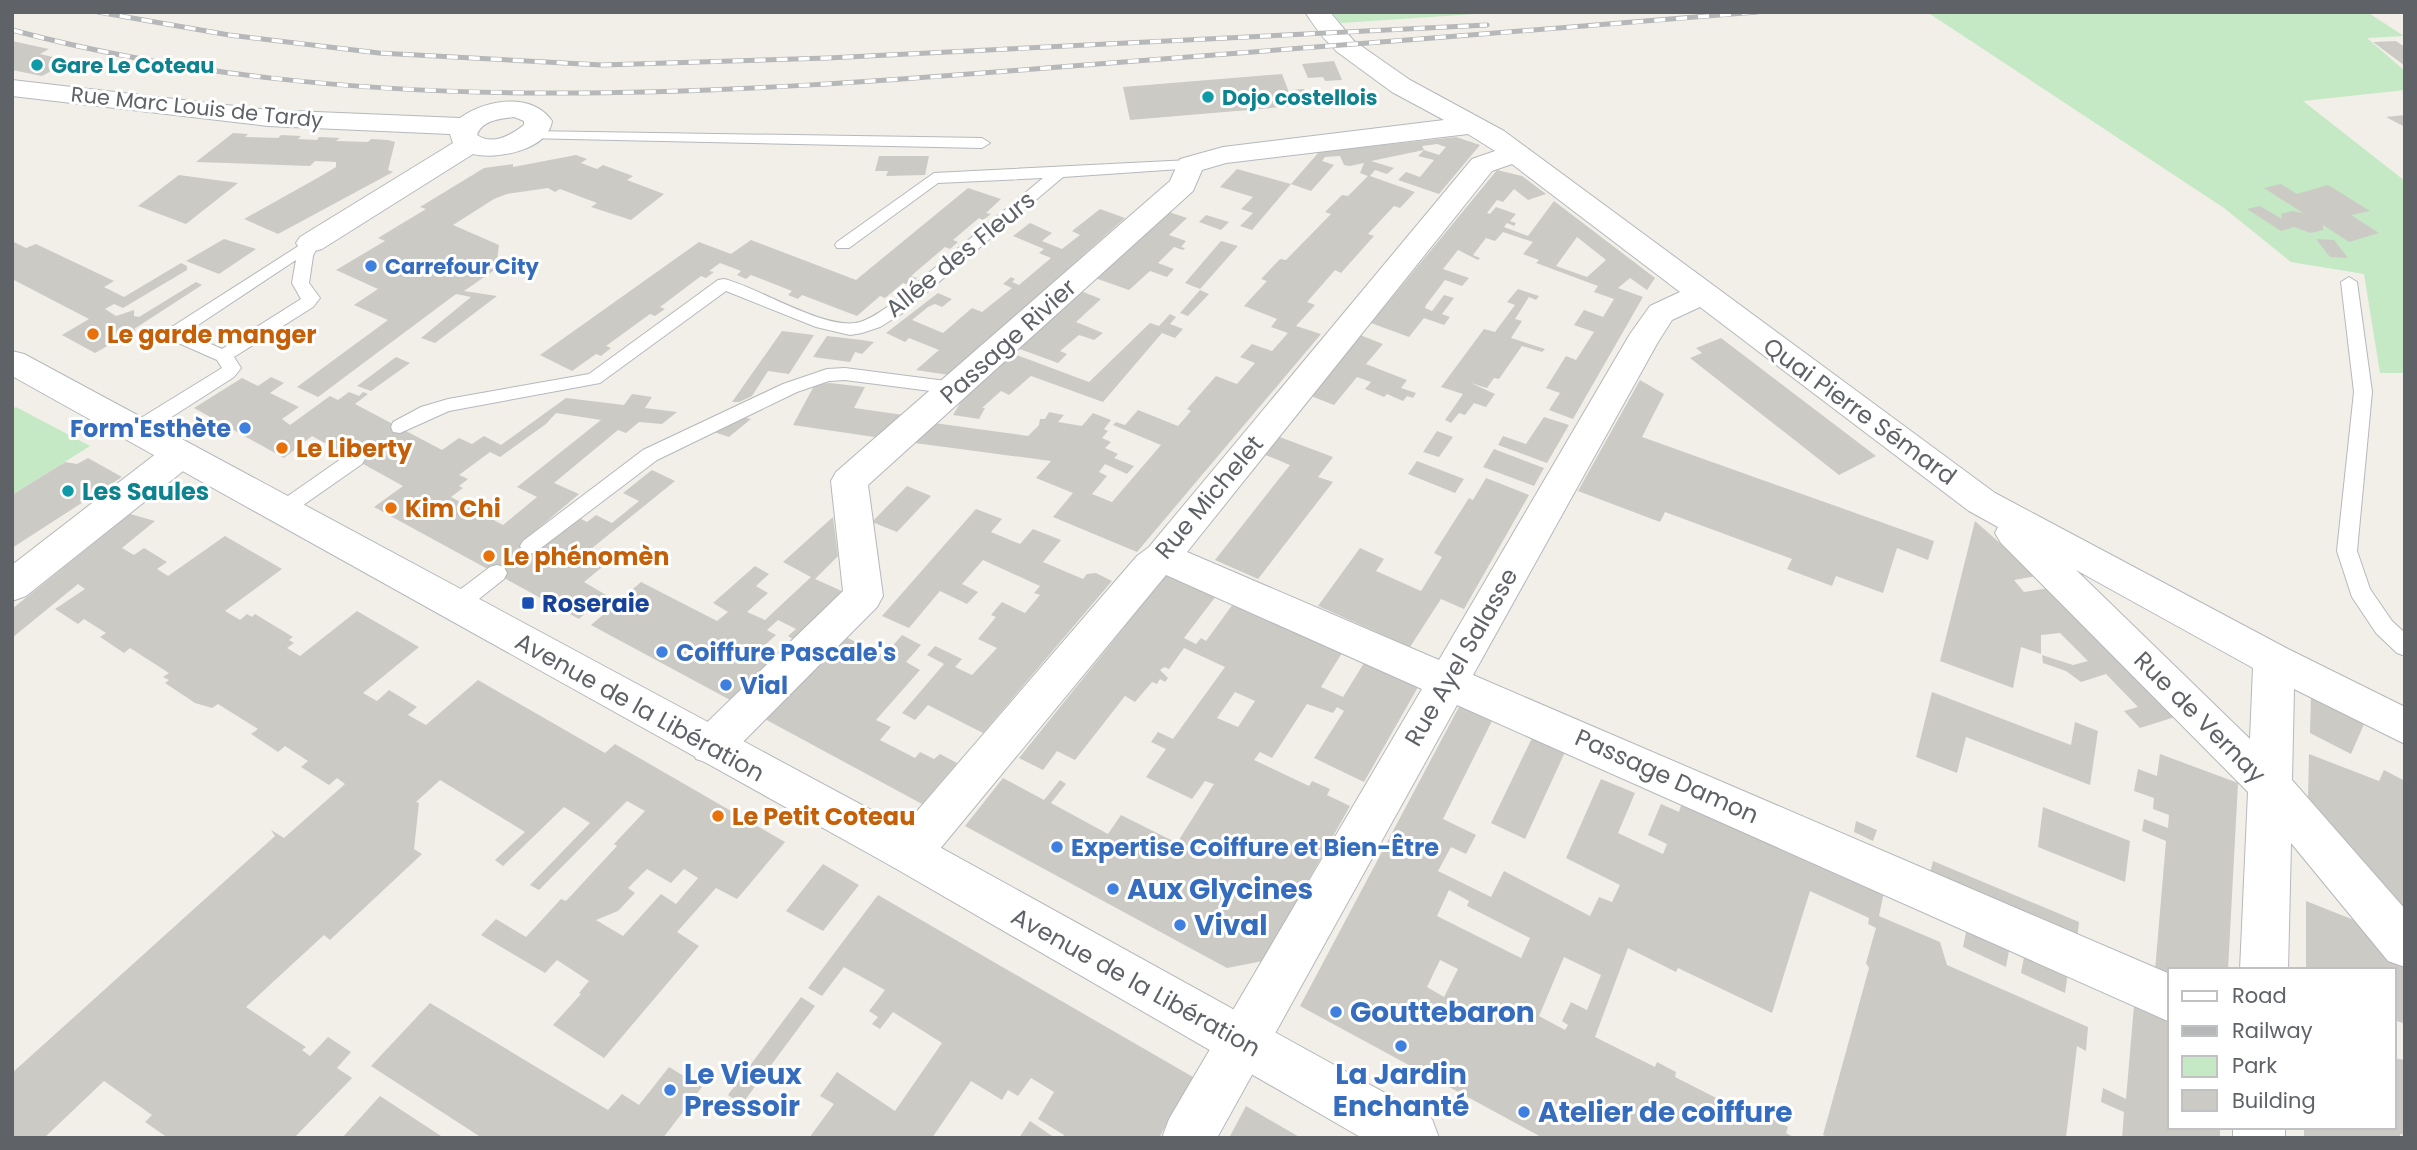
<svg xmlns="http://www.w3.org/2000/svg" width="2417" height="1150" font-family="Poppins,sans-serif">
  <rect width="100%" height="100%" fill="#f1efe8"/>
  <path fill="#c5e8c5" d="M1332,12H1504L1341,23Z
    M1927,12H2367L2404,36L2367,38L2405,71V90L2303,101L2405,181V373H2380L2364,274L2291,262L2224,208Z
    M16,407L90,446L12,495V409Z"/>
  <path fill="#cccac5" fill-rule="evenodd" d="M12,41L49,49L40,54L70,61L42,76L12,70Z
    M2396,41L2405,47V66L2373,42Z
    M1334,61L1342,80L1325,81L1323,77L1308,78L1302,64Z
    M1282,74L1294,106L1130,120L1123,87Z
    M1304,89L1310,105L1298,106L1291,90Z
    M2405,115V127L2386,117L2395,116Z
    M233,133L248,134L245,137L278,138L281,135L301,136L298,139L317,140L319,137L340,138L336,141L368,142L371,139L388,140L395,142L388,170L393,172L278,234L244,219L321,176L336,167V162L315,161L310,166L196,162Z
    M1456,137L1480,145L1439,194L1398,180L1406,172L1420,177L1434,160L1418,156L1424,150L1439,155L1446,147L1437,144L1422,146L1424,150L1371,161L1394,168L1387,174L1375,170L1370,176L1415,192L1400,208L1394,206L1368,234L1374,236L1358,254L1341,273L1335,270L1307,302L1315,305L1296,326L1321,334L1137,552L1053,517L1073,493L1036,478L1051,461L915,443L934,423L1028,436L1039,425L1040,419H1045L1049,412L1064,415L1058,422L1082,426L1093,413L1111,420L1104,429L1108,431L1102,438L1111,442L1105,448L1118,454L1114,458L1134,466L1127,474L1105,464L1099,472L1107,476L1092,494L1112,502L1161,445L1113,425L1116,422L1125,425L1138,410L1178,426L1191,411L1187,409L1216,376L1237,384L1255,363L1240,357L1252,344L1272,351L1288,333L1271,327L1277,319L1244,306L1267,281L1261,279L1280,259L1286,260L1331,214L1325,212L1342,195L1348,196L1368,176L1360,173L1364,163L1350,166L1344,165L1340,156L1325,157L1322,161L1334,165L1311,191L1291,184L1319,152Z
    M576,155L587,159L581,163L597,169L603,165L633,176L627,180L664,194L631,220L591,207L597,203L560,189L555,192L548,188L507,194L494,199L453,225L499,245L496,269L464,291L497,296L435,343L421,338L471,297L456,294L318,397L297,387L388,320L354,305L378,289L336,270L385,241L378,238L426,209L420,207L484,168L513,164V167Z
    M879,156H929L925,175L886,176L888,171H875Z
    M1237,169L1291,184L1252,230L1240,226L1253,213L1241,209L1253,197L1220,187Z
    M1497,170L1522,176L1546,194L1528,200L1514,189L1503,202L1497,200L1487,213L1490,214L1496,207L1516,214L1510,221L1516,223L1514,226L1507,223L1504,227L1528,236L1554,201L1655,278L1647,290L1630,278L1618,288L1643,297L1573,419L1549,410L1560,393L1546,388L1566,356L1576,360L1594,332L1574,325L1584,310L1603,317L1614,299L1594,292L1598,286L1536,263L1539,260L1523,254L1533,242L1503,232L1495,241L1486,238L1473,255L1480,258L1478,260L1458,250L1443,269L1469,278L1462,286L1445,280L1426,305L1425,308L1432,311L1444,295L1454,298L1442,314L1450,317L1444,325L1424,318L1409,337L1371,323ZM1577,237L1606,260L1587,277L1556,266Z
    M179,175L238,183L186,224L138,206Z
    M2281,184L2297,194L2328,185L2370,211L2351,215L2379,233L2349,242L2323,225V230L2311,233L2294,227L2281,231L2247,209L2260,206L2282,219L2281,214L2292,211L2303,213L2264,188Z
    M968,188L1001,199L986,213L991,214L983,220L979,218L953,240L958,242L950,249L945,247L911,276L917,278L909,285L903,283L885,298L880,296L857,316L802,295L798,299L788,295L792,291L751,275L746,279L737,275L741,271L720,263L709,271L714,272L706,278L701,276L660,307L665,309L655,316L650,314L606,346L611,348L601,356L596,354L572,371L540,355L699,242L731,254L751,240L856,280Z
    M1100,209L1125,218L949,375L916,370L939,350L909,338L905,342L886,333L938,293L952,299L942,307L935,304L928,307L912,320L943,333L972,308L982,312L1012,288L1003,284L1011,277L1015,279L1012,282L1019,285L1051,258L1039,253L1044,249L1013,236L1030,223L1052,233L1042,241L1062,249L1080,235L1072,231Z
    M1169,212L1187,218L1169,235L1186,241L1181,247L1185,248L1183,250L1174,247L1158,263L1174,269L1167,277L1150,271L1129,290L1095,278Z
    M1206,215L1229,222L1221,230L1199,222Z
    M224,239L256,249L219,274L186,261Z
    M2316,239L2334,240L2348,258L2330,257Z
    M12,241L26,248L36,244L114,281L104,287L124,297L181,263L187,266V270L123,308L114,304L105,309L116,316L134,310V316L139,317L196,282L202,285L134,329L136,330L95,353L62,335L89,319L12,279Z
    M1221,241L1238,246L1200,289L1185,283Z
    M1518,289L1539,296L1536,300L1529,297L1515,319L1522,321L1511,338L1545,349L1542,352L1522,346L1499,379L1494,378L1487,388L1471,383L1495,394L1486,407L1474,403L1465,415L1459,413L1451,423L1445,420L1463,394L1441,387L1484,329L1495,332L1515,305L1507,302Z
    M1200,290L1209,294L1188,316L1180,313Z
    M1081,291L1101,299L1076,322L1103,333L1094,340L1079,335L1060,351L1067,354L1058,363L1017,348Z
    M1170,314L1176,317L1170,324L1183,329L1175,338L1162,333L1103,402L1031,376L1009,395L1001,391L982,408H985L979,419L953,415L960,403H955L1011,353L1089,382L1150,323L1159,326Z
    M782,331L814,335L789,374L768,371L752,396L739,402H732Z
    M1360,335L1383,344L1366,364L1407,380L1401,388L1416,393L1413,398L1407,396L1403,401L1387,394L1384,397L1365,389L1371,382L1357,377L1334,405L1311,396Z
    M827,336L862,340L874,342L862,354L855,352L850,362L813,357Z
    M1721,338L1876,456L1839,475L1690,358L1702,353L1696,348Z
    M396,357L410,363L371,391L357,386Z
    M271,377L284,383L270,393L299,407L282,419L290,425L330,396L338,400L349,392L359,396L363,392L368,394L355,404L442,450L459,438L472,444L484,436L501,445L566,398L624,405L632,394L652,397L645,408L677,412L662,424L639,422L626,433L618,430L554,483L579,494L522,542L535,549L574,515L587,522L596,515L612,523L639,501L623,493L652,470L675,481L591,549L611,560L584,582L606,595L579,619L374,507L403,486L347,455L312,436L284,458L194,408L242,378L258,386ZM556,413L601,420L517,487L537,497L503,525L451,497L463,488L459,486L468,479L459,475L490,452L500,457L546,424Z
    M1640,380L1664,394L1642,437L1934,541L1928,560L1897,548L1883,593L1836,576L1832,586L1787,569L1792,559L1665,512L1660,522L1578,491Z
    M830,383L865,387L854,408L904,415L881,438L793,425L815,384Z
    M736,416L751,419L729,437L711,431Z
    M1544,417L1569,425L1547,463L1498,445L1503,436L1526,444Z
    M1437,431L1453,437L1439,457L1423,452Z
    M1277,436L1333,457L1318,477L1333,482L1258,579L1215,560L1290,465L1263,454Z
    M1494,449L1544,468L1534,486L1483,467Z
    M88,458L122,477L12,548V495L65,462L77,464Z
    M1417,461L1464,479L1455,493L1408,474Z
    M1486,478L1529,495L1464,609L1441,599L1410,647L1318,606L1360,548L1384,559L1376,571L1421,591L1442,557L1434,553L1469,498L1473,500Z
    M907,486L931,496L897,532L872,522Z
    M976,509L1002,519L991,532L1020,544L1033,529L1061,540L1043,562L1083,579L1087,574L1096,573L1112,581L983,733L928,705L915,720L902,713L944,664L927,655L935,646L962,659L955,667L972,675L997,648L978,639L996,617L991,615L1002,602L1025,613L1040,595L1034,593L1040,586L983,560L962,584L978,592L967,604L940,591L909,628L882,616Z
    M130,514L155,521L122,548L134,555L144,548L167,562L157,569L168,576L225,536L282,569L225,611L240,620L247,614L252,617L255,614L293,637L289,640L294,643L287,648L300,656L357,611L419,647L363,693L377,701L389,690L417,707L408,715L426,725L478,680L605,753L615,744L785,842L737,899L716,888L677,932L699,946L604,1058L553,1025L581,994L579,993L589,981L557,960L545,973L481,935L496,919L526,937L561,899L566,901L617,846L614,844L645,811L627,801L539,890L530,885L590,823L564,807L503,866L495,860L525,832L440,780L416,802L419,803L414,849L422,854L330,940L324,935L246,1007L306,1047L302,1050L310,1056L328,1037L351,1052L337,1068L352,1078L294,1138H168L145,1122L152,1115L104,1081L44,1138H12V1073L275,836L271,830L284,838L345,784L337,778L329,785L301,767L308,761L285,746L278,752L251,734L258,729L218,704L212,708L195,703L165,683L169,680L163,677L169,673L130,648L124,653L100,637L106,633L84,619L78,624L55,609L85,589L78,584L12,638V609ZM647,869L671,883L684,869L698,878L676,904L661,894L623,936L596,920L618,911L635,893L628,888Z
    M833,517L838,556L815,579L844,592L794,640L788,636L796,629L778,620L767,630L776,635L765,645L780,654L732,701L591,625L641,582L717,621L728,612L713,603L755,566L769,574L756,586L768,593L747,612L765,620L811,577L783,562Z
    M1975,521L2037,576L2014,580L2024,592L2050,588L2178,716L2140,728L2124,711L2138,707L2106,674L2081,682L2066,671L2043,663L2042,655L2073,665L2088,661L2060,633L2041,635V654L2021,647L2013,688L1940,661Z
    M1167,574L1216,596L1184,638L1196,644L1201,638L1206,641L1233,604L1342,653L1321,687L1343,697L1364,663L1418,687L1364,782L1314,758L1344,711L1337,707L1333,713L1307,704L1272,758L1260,752L1254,760L1309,786L1312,781L1330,789L1327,795L1350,806L1263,961L1227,968L965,826L1003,778L1044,800L1060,780L1066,784L1051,803L1108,834L1121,815L1177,843L1214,784L1205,781L1192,799L1146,777L1166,749L1151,742L1158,732L1173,739L1225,667L1184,648L1169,669L1164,667L1160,670L1168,678L1165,682L1160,679L1157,684L1152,682L1135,702L1125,696L1075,760L1057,751L1043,770L1019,758ZM1235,692L1255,701L1238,727L1217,718Z
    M902,635L921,645L906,662L920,670L876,720L891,727L880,740L915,758L920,752L934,759L940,754L957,763L922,804L763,718L844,636L884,656Z
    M1932,692L2071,745L2075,722L2098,731L2090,785L1966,737L1957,773L1916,757Z
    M2311,694L2365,722L2351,754L2310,733Z
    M1460,705L1493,719L1443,819L1476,835L1466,854L1451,847L1438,871L1491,897L1504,871L1590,916L1599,897L1612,902L1620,885L1566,858L1601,779L1635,793L1618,833L1663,854L1667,844L1648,835L1661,804L1679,812L1683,799L1885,887L1879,916L1940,942L1947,965L2088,1027L2086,1051L2077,1046L2066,1138H1830L1823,1135L1869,968L1866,963L1876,928L1868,924L1869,918L1810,891L1772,1013L1678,968L1676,972L1628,948L1595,1037L1655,1067L1657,1062L1676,1072L1675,1077L1734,1107L1737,1101L1788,1127L1786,1133L1795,1138H1543L1300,1006ZM1449,890L1469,901L1467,906L1530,938L1521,958L1437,916ZM1564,957L1601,975L1587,1010L1571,1002L1562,1021L1568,1025L1565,1030L1539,1016ZM1440,960L1458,969L1444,997L1427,987Z
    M1533,736L1566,750L1525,839L1491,823Z
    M2160,754L2238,783L2228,970H2170V989L2154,982L2166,841L2142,831L2144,819L2168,828L2169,815L2153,809L2154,798L2134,791L2138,769L2157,776Z
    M2309,754L2379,781L2384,770L2405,781V908L2308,797Z
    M2043,807L2130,841L2125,882L2038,847Z
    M1856,821L1877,830L1873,841L1854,832Z
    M1933,861L2079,922L2076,949L1927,886Z
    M823,864L859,885L823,931L786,911Z
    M878,895L1193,1077L1159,1138H1062L1064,1135L1038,1119L1054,1092L1031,1078L1018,1096L1008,1090L1002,1100L971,1081L932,1138H809L834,1104L820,1096L837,1072L895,1111L942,1043L893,1012L880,1029L872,1024L878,1017L869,1011L885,990L844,967L822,996L808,988Z
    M2306,901L2369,926L2405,968V1024L2394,1020V970H2306Z
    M1968,922L2069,965L2065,993L2021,973L2024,957L2009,951L2006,967L1963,947Z
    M2135,994L2170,1009V1127H2220V1138H2122L2124,1112L2101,1102L2103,1088L2126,1099Z
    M801,997L815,1006L742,1104L728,1095Z
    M430,1003L608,1110L622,1094L639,1105L669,1067L702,1087L663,1138H482L371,1066Z
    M2394,1058L2405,1060V1135L2400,1134V1138H2304V1127H2394Z
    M380,1096L444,1138H342Z
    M1246,1106L1301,1138H1229Z
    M1030,1121L1055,1138H1019Z"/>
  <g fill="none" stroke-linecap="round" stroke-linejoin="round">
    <defs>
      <path id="service" d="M529,131L982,138L990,143L982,148L524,138L522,135L524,132Z
        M1190,160L1198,165L1195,168L1063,177L901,314L880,327L862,333L850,335L816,327L726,291L600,383L449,411L400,433L393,432L391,427L393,422L421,407L448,399L589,374L718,280L724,279C758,287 827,332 860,322C870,319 880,312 889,306L1043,178L938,183L849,248H837L835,245L837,242L934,173Z
        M311,238L319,243L313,256L309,283L320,298L313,307L234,357L241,368L234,377L145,434H131L129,429L131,424L222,368L217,360L167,338L164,334L167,330ZM296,260L292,283L301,299L222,349L186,333Z
        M2349,277L2357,282L2372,392L2357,551L2370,589L2392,621L2405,633V656L2397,653L2376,633L2352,597L2337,551L2354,392L2341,282Z
        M845,368L954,382L961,384L963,388L961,392L954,394L845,380L829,381L797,392L657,460L537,551L530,554L523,551L520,546L523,541L643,450L783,384L827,369Z
        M355,452L362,454L365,459L362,464L289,515L282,517L275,515L272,510L275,505L348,454Z
        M497,565L504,567L507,573L504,579L465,610L457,612L449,610L446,604L449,598L490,567Z"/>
      <path id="minor" d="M1345,38L1354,41L1410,80L1504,131L1995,493L2288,649L2405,707V744L2294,689L2292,780L2405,909V967L2388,961L2291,843L2288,970H2240L2248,792L2001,543L1995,533L1998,527L1969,511L1700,307L1672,320L1658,342L1473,675L2170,974V1022L1457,705L1217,1138H1162L1169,1119L1422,689L1166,575L925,867L909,873L893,867L886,853L893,839L1137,556L1149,547L1472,159L1495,151L1468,134L1226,163L1202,170L1193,191L868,485L883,596L877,607L726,759L711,764L696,759L690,746L696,733L843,591L831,481L836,472L1170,181L1180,159L1223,147L1444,120L1392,92L1336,51L1332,46L1336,41ZM1512,164L1680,292L1650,306L1630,334L1439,660L1187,552L1492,171ZM2076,570L2253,668L2250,739Z
        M12,80L268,110L460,118C486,99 532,92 552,121C548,150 497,160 473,154L322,249L311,252L300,249L296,243L300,237L453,143L450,134L268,126L12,96ZM514,117L524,121V125C511,135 492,146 477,135C482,120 500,119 514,117Z
        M179,443L192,446L197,455L192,464L26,596L12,601V565L166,446Z
        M2233,1127H2285V1138H2233Z"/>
      <path id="tertiary" d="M1305,12H1330L1358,46L1354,51C1332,57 1317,29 1305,12Z
        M12,351L24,354L925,839L1432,1119L1439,1138H1362L893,867L12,376Z"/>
    </defs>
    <use href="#service" stroke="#b5b8bc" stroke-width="2"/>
    <use href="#minor" stroke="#b5b8bc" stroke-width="2"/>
    <use href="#tertiary" stroke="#b5b8bc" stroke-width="2"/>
    <use href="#service" fill="#fff" fill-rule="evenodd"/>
    <use href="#minor" fill="#fff" fill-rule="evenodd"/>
    <use href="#tertiary" fill="#fff" fill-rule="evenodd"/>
    <defs>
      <path id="rail" d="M98,12L229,35L379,53L602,65L828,58L1487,25
        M12,30C357,122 721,94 1072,66C1300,48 1529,31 1757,12"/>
    </defs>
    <use href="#rail" stroke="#b6b7b8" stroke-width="5"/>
    <use href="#rail" stroke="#fff" stroke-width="3.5" stroke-dasharray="11" stroke-linecap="butt"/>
  </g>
  <g fill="#0f9aa8" stroke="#fff" stroke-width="2.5">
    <circle cx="37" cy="65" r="7"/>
    <circle cx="1208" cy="97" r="7"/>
    <circle cx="68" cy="491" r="7"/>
  </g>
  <g fill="#3f7fe0" stroke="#fff" stroke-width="2.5">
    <circle cx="371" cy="266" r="7"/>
    <circle cx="245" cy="428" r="7"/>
    <circle cx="662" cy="652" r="7"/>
    <circle cx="726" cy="685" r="7"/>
    <circle cx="1057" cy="847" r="7"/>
    <circle cx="1113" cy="889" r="7"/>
    <circle cx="1180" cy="925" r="7"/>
    <circle cx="1336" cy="1012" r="7"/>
    <circle cx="1401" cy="1046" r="7"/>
    <circle cx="670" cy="1090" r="7"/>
    <circle cx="1524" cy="1112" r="7"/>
  </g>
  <g fill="#e8710a" stroke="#fff" stroke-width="2.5">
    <circle cx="93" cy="334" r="7"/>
    <circle cx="282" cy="448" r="7"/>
    <circle cx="391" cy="508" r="7"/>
    <circle cx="489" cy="556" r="7"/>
    <circle cx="718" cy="816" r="7"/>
  </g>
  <rect fill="#1a4fb4" stroke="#fff" stroke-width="2.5" x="521" y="596" width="14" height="14" rx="3.5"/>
  <g text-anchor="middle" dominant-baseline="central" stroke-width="6" stroke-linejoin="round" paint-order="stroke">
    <g font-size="21" font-weight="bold" fill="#0d838f" stroke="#fff" text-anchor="start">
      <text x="51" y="65">Gare Le Coteau</text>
      <text x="1222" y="97">Dojo costellois</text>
    </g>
    <g font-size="21" fill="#5f6368" stroke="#fff">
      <text transform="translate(197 107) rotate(6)">Rue Marc Louis de Tardy</text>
    </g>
    <g font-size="21" font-weight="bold" fill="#366cbe" stroke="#fff" text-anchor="start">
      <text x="385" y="266">Carrefour City</text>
    </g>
    <g font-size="24" fill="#5f6368" stroke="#fff">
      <text transform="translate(960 254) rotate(-39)">Allée des Fleurs</text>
      <text transform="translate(1008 341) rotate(-42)">Passage Rivier</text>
      <text transform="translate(1860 411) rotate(36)">Quai Pierre Sémard</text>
      <text transform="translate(1209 497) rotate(-50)">Rue Michelet</text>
      <text transform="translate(1461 657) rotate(-60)">Rue Ayel Salasse</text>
      <text transform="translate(640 707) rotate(29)">Avenue de la Libération</text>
      <text transform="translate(2200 717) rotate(45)">Rue de Vernay</text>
      <text transform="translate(1667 776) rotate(24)">Passage Damon</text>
      <text transform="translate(1136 982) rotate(29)">Avenue de la Libération</text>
    </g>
    <g font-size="24" font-weight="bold" fill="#c56008" stroke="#fff" text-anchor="start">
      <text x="107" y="334">Le garde manger</text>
      <text x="296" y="448">Le Liberty</text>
      <text x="405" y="508">Kim Chi</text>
      <text x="503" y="556">Le phénomèn</text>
      <text x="732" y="816">Le Petit Coteau</text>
    </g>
    <g font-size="24" font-weight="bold" fill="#366cbe" stroke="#fff" text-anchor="start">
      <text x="231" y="428" text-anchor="end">Form'Esthète</text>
      <text x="676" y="652">Coiffure Pascale's</text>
      <text x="740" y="685">Vial</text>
      <text x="1071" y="847">Expertise Coiffure et Bien-Être</text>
    </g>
    <g font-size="24" font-weight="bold" fill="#0d838f" stroke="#fff" text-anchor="start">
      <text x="82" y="491">Les Saules</text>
    </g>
    <g font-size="24" font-weight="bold" fill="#164399" stroke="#fff" text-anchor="start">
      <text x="542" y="603">Roseraie</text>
    </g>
    <g font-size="28" font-weight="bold" fill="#366cbe" stroke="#fff" text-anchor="start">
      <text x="1127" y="889">Aux Glycines</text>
      <text x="1194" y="925">Vival</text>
      <text x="1350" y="1012">Gouttebaron</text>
      <text x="684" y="1074">Le Vieux<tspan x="684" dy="32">Pressoir</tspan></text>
      <text x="1401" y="1074" text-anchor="middle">La Jardin<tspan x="1401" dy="32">Enchanté</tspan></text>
      <text x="1538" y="1112">Atelier de coiffure</text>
    </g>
  </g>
  <rect width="2417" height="1150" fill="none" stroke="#5f6368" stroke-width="28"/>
  <rect x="2168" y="968" width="228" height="161" fill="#ffffff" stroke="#bfc1c3" stroke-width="2"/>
  <rect x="2182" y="991" width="35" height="10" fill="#ffffff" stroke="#bfc1c3" stroke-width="2"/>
  <text x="2232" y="1003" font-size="21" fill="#5f6368">Road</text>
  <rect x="2182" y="1026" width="35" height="10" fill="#b6b7b8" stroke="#bfc1c3" stroke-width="2"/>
  <text x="2232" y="1038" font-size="21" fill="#5f6368">Railway</text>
  <rect x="2182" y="1056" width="35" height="21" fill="#c5e8c5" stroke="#bfc1c3" stroke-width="2"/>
  <text x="2232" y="1073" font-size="21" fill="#5f6368">Park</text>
  <rect x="2182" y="1090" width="35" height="21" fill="#cccac5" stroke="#bfc1c3" stroke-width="2"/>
  <text x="2232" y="1108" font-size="21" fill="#5f6368">Building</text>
</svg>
